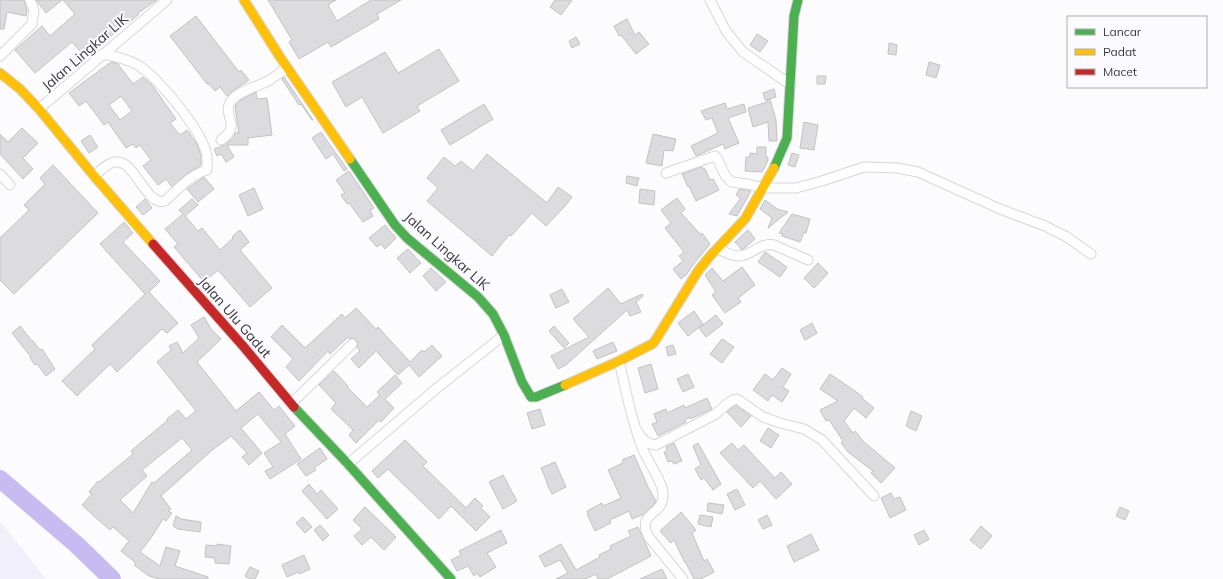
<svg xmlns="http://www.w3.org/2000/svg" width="1223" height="579" font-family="Mulish,sans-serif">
  <rect width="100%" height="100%" fill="#fcfbfd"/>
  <path fill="#f1f0fa" d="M0,521L46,579H0Z"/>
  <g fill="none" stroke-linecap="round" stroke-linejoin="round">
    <path stroke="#c8bbf2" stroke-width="18" d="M0,479L77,545L112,579"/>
  </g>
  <path fill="#dcdcde" stroke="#c2c1c3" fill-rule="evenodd" d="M0,0H24L27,10L26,16L7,12L4,29H0Z
    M36,0H62L46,13Z
    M63,0H157L138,13L139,14L129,23L128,22L106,40L101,35L81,52L72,42L35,73L15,50L42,26L50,36L75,14Z
    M268,0H336L328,5L337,21L371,0H401L377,14L379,19L331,47L328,42L299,59L289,42L292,40Z
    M555,0H572L561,15L550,7Z
    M196,16L239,72L241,70L249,80L234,90L227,96L220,87L215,91L209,84H207L170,36Z
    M627,19L635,35L639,32L649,44L636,54L621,35L619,36L614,26Z
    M757,34L768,41L760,52L750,45Z
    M576,37L580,44L572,48L569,41Z
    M889,43L897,45L896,55L888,54Z
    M439,49L459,81L417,106L420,111L383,133L362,97L346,107L332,82L385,52L398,73Z
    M111,62L118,64L133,84L143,77L152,85L176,119L170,123L180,135L187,130L197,144L201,156V165L186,174L172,187L166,179L158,185L143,166L151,160L140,145L136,148L133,144L126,148L108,122L104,125L86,101L79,106L69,93ZM121,96L132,111L120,120L109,105Z
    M929,62L940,65L936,78L926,75Z
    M817,76H826L825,84H817Z
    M284,77L313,120H312L301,104L299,105L293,96L282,79Z
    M774,89L776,97L765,100L763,93Z
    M256,92L257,99L267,98L272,135L248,138V145H227L234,157L226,162L221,154L217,156L214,149L225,145L234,137L235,133H239L235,106L241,100Z
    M770,99L776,120L777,141H769L768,122L753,127L748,108L767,102V100Z
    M725,103L727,109L744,104L746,112L728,118L739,143L725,149L723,144L696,156L691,146L718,133L712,118L706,120L701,111Z
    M484,104L493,119L450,145L441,130Z
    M804,122L818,125L814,150L800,148Z
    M22,128L38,143L23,158L33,169L23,179L0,154V134L8,142Z
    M321,132L347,169L344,171L333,154L326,159L312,138Z
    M653,134L676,139L673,151L664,150L662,166L646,163Z
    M90,135L98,147L89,153L81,141Z
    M757,147H766V157H768V160L765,167L762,172L745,171L746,157H750V153L757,154Z
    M792,153L799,155L795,167L788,165Z
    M487,154L547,203L558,187L572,197L566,205L546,226L532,213L511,236L509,235L492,256L427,201L438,188L427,178L444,157L455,166L461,161L473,171Z
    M53,165L98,213L14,294L0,280V238L29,210L24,205L45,184L40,178Z
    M701,167L705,169L710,180L713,179L719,190L696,201L689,186L688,187L682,174Z
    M349,171L374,208L370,210L373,216L363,222L349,203L347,204L341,195L345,193L336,180Z
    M627,176L639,178L637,186L626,183Z
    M204,177L214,189L198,202L187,189Z
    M254,188L263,209L248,216L239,195Z
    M640,189L655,191L654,205L639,203Z
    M739,189L751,191L737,216L729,214L741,198L736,195Z
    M677,198L685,209L681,213L701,235L702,233L710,244L692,266L687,274L681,279L673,269L683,261L679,256L684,252L665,228L671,223L661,210Z
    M145,199L152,208L143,215L136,207Z
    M192,199L198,205L185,216L198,231L202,228L220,250L233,238L232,237L238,231H241L249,242L240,250L272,288L250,307L218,270L204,282L174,247L178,244L165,229L183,214L179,210Z
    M765,200L777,209L788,212L768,228L772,218L760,209Z
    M792,214L810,219L806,233L804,232L800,242L782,236L783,234L779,233Z
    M124,222L133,233L123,242L160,281L149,292L178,323L167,333L162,329L117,372L110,364L77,396L62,381L95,349L92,345L145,294L100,244Z
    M385,225L396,238L385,249L381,244L377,247L369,238Z
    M748,230L755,239L742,250L735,242Z
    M408,249L421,263L410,273L397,258Z
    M765,252L787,267L780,277L758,262Z
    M818,263L828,273L814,288L804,278Z
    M742,267L755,285L738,298L741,302L725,313L712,295L716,292L705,275L712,268L723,281Z
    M431,268L446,282L436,291L423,276Z
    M608,288L621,304L642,294L643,296L636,302L641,312L630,316L627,310L566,365L558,369L551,356L589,337L573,319Z
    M562,289L569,302L556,308L550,295Z
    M356,308L376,329L378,327L410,362L422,350L424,352L432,345L442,356L419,377L409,365L398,375L376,351L359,368L351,359L360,351L357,347L358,342L354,338L350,339L348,337L330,354L328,351L299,381L286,367L293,359L271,337L282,325L305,348L342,314L345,318Z
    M694,311L703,324L688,336L678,323Z
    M716,315L723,324L706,337L699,328Z
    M204,317L211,329L221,339L197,362L236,411L259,392L274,410L279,406L295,426L285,434L301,459L270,479L265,471L273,467L264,453L281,442L258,414L241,428L262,453L249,465L242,457L247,453L231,436L211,451L161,496L171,509L168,511L172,513L166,521L163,519L151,538L140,552L160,566L166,547L180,551L175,566L208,577V579H159L149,576L134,565L136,563L121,551L129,541L113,527L110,530L96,518L82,505L92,494L89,492L98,481L99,482L133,454L131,451L168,420L167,419L178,410L186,419L196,411L157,362L171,350L169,346L177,342L183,353L199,338L191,325ZM182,438L192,450L154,483L152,482L133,513L120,500L147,476L142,470Z
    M812,323L817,333L805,340L800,330Z
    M20,326L32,341H33L40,350L42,349L55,369L46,376L37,364L35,365L30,358L31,357L12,333Z
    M554,326L569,343L564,348L549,331Z
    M722,339L734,347L722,363L710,354Z
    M613,342L617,351L597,359L593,351Z
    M673,345L676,354L668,356L666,347Z
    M651,364L658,389L645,393L638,368Z
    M782,368L791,374L783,387L789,391L782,402L772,395L768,401L753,390L765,374L773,380Z
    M334,371L348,386L347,387L367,407L380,395L377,392L395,375L402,383L385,399L394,408L381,422L379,420L356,443L349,435L353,430L331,409L336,403L319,385Z
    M688,374L694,387L683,392L677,379Z
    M830,374L852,389L863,397L862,398L874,408L866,418L854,408L844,421L853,433L855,431L863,441L895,468L881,483L871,473L873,471L848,452L841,443L843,441L829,420L826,421L820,410L838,401L820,389Z
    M707,398L712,409L690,419L689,417L685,420L686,422L658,436L652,424L657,422L654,414L666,409L667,413L684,405L685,408Z
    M736,405L751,416L741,427L727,412Z
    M540,409L545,425L532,429L527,413Z
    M911,411L922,416L916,431L906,426Z
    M768,428L779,435L771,448L760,441Z
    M405,440L427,462L423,466L466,508L475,498L483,506L481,508L490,517L476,531L451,506L439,519L388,469L378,478L372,471Z
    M674,443L682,461L674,464L672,461L668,462L664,452L667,451L666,447Z
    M698,443L721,484L713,490L704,478L701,480L695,469L701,465L693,446Z
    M732,443L738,450L744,445L772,475L775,478L781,472L792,484L776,499L760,481L753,488L720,453Z
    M320,448L327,459L314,468L316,470L306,476L297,464Z
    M634,455L648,487L656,501L655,503L644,514L632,519L629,511L610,520L611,523L595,531L587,514L588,513L587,511L602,503L603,506L621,498L608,470L623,463L622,460Z
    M555,462L566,487L552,494L546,482H547L541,468Z
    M503,475L517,501L503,509L489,482Z
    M309,484L317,494L321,490L338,509L327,519L302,491Z
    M737,489L745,505L735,510L727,494Z
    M891,493L894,499L900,497L906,510L890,518L881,498Z
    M708,503L724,505L722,514L707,511Z
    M365,507L396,537L384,550L371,537L362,545L354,536L362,529L353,520Z
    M1120,507L1129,511L1125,520L1116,516Z
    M681,512L696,530L692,533L704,561L707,559L714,572L701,579H694L686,563H685L674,540L671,543L660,531Z
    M700,515L713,517L711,527L698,524Z
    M767,515L772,525L763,529L758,520Z
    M176,516L181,519L201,522L200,532L178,529L173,526Z
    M303,517L312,527L305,533L296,523Z
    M320,525L329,535L323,541L314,530Z
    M981,526L992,536L981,549L970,540Z
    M638,527L651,556L607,579H598L596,574L585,579H556L568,573L560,560L545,567L539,556L561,544L576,570L600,557L599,555L611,549L610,546L631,536L628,531Z
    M501,530L507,543L487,553L496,567L480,577L477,573L474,576L468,566L457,571L451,560L461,555L459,551Z
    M924,530L929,539L919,545L914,535Z
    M811,534L819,550L794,562L787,546Z
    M217,544L231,546L229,564L215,563V558L205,557L206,545L217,546Z
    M304,555L310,569L299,574L298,572L287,577L282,565Z
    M250,567L259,571L255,579H250L245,576Z
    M662,569L667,579H640Z"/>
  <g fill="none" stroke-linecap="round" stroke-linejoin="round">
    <defs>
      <path id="street" d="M710,0L726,31L743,52L791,85
        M0,56L32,24L34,10L30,0
        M39,109L167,0
        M221,140C243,125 221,115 231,101C238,91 256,87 266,82C274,78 280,72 287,68
        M666,173L715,156L717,158L725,175L731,182L748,184L763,188H796L822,181L864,167L897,168L918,172L1000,209L1045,226L1067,237L1091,254
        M0,174L10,185
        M94,176C100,171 107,163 115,162C135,159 146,207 165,201C177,190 190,175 207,170C207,164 208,158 206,152C200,128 158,78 138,65C127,59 114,56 102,54
        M718,249C725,252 732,256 739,256C751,256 760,242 774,245L808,260
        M619,361C626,390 631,420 642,447C647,461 663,482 663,494C664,517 637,510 648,536L683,579
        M291,404L352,344
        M636,429C641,438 646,444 656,445L714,415C722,410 728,400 737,399L763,417L780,423L804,429L822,440L874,496
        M348,464L437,388L504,335"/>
      <path id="fast" d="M350,159L395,225L407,238L478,297L493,314L504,335L522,382L531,397H536L565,385
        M774,168L787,138L794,16L798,0
        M294,407L348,464L451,579"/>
      <path id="slow" d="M244,0L280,57L350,159
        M0,73L20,89L39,109L94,176L153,244
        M565,385L619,361L652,344L655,341L698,271L710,256L745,219L774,168"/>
      <path id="jam" d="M153,244L243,346L294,407"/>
    </defs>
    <use href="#street" stroke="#d7d6d9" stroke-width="11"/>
    <use href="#fast" stroke="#d7d6d9" stroke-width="11"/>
    <use href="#slow" stroke="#d7d6d9" stroke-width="11"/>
    <use href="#jam" stroke="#d7d6d9" stroke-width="11"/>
    <use href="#street" stroke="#fffeff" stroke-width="9"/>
    <use href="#fast" stroke="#4caf50" stroke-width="9"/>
    <use href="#slow" stroke="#ffc107" stroke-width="9"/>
    <use href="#jam" stroke="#c62828" stroke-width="9"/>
  </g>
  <g text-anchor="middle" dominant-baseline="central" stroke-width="4" stroke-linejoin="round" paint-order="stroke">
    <g font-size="14" fill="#3b3a3e" stroke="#fbfafe">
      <text transform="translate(85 52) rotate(-41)">Jalan Lingkar LIK</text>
      <text transform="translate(447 251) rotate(42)">Jalan Lingkar LIK</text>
      <text transform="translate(235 317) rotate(49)">Jalan Ulu Gadut</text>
    </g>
  </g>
  <rect x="1067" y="16" width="140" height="72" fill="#fbfafe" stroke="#aeadb1"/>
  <rect x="1075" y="29" width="20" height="6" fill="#4caf50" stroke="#aeadb1"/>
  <text x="1103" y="36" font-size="12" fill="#3b3a3e">Lancar</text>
  <rect x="1075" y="49" width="20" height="6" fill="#ffc107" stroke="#aeadb1"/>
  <text x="1103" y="56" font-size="12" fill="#3b3a3e">Padat</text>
  <rect x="1075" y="69" width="20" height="6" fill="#c62828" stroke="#aeadb1"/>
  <text x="1103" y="76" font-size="12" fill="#3b3a3e">Macet</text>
</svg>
